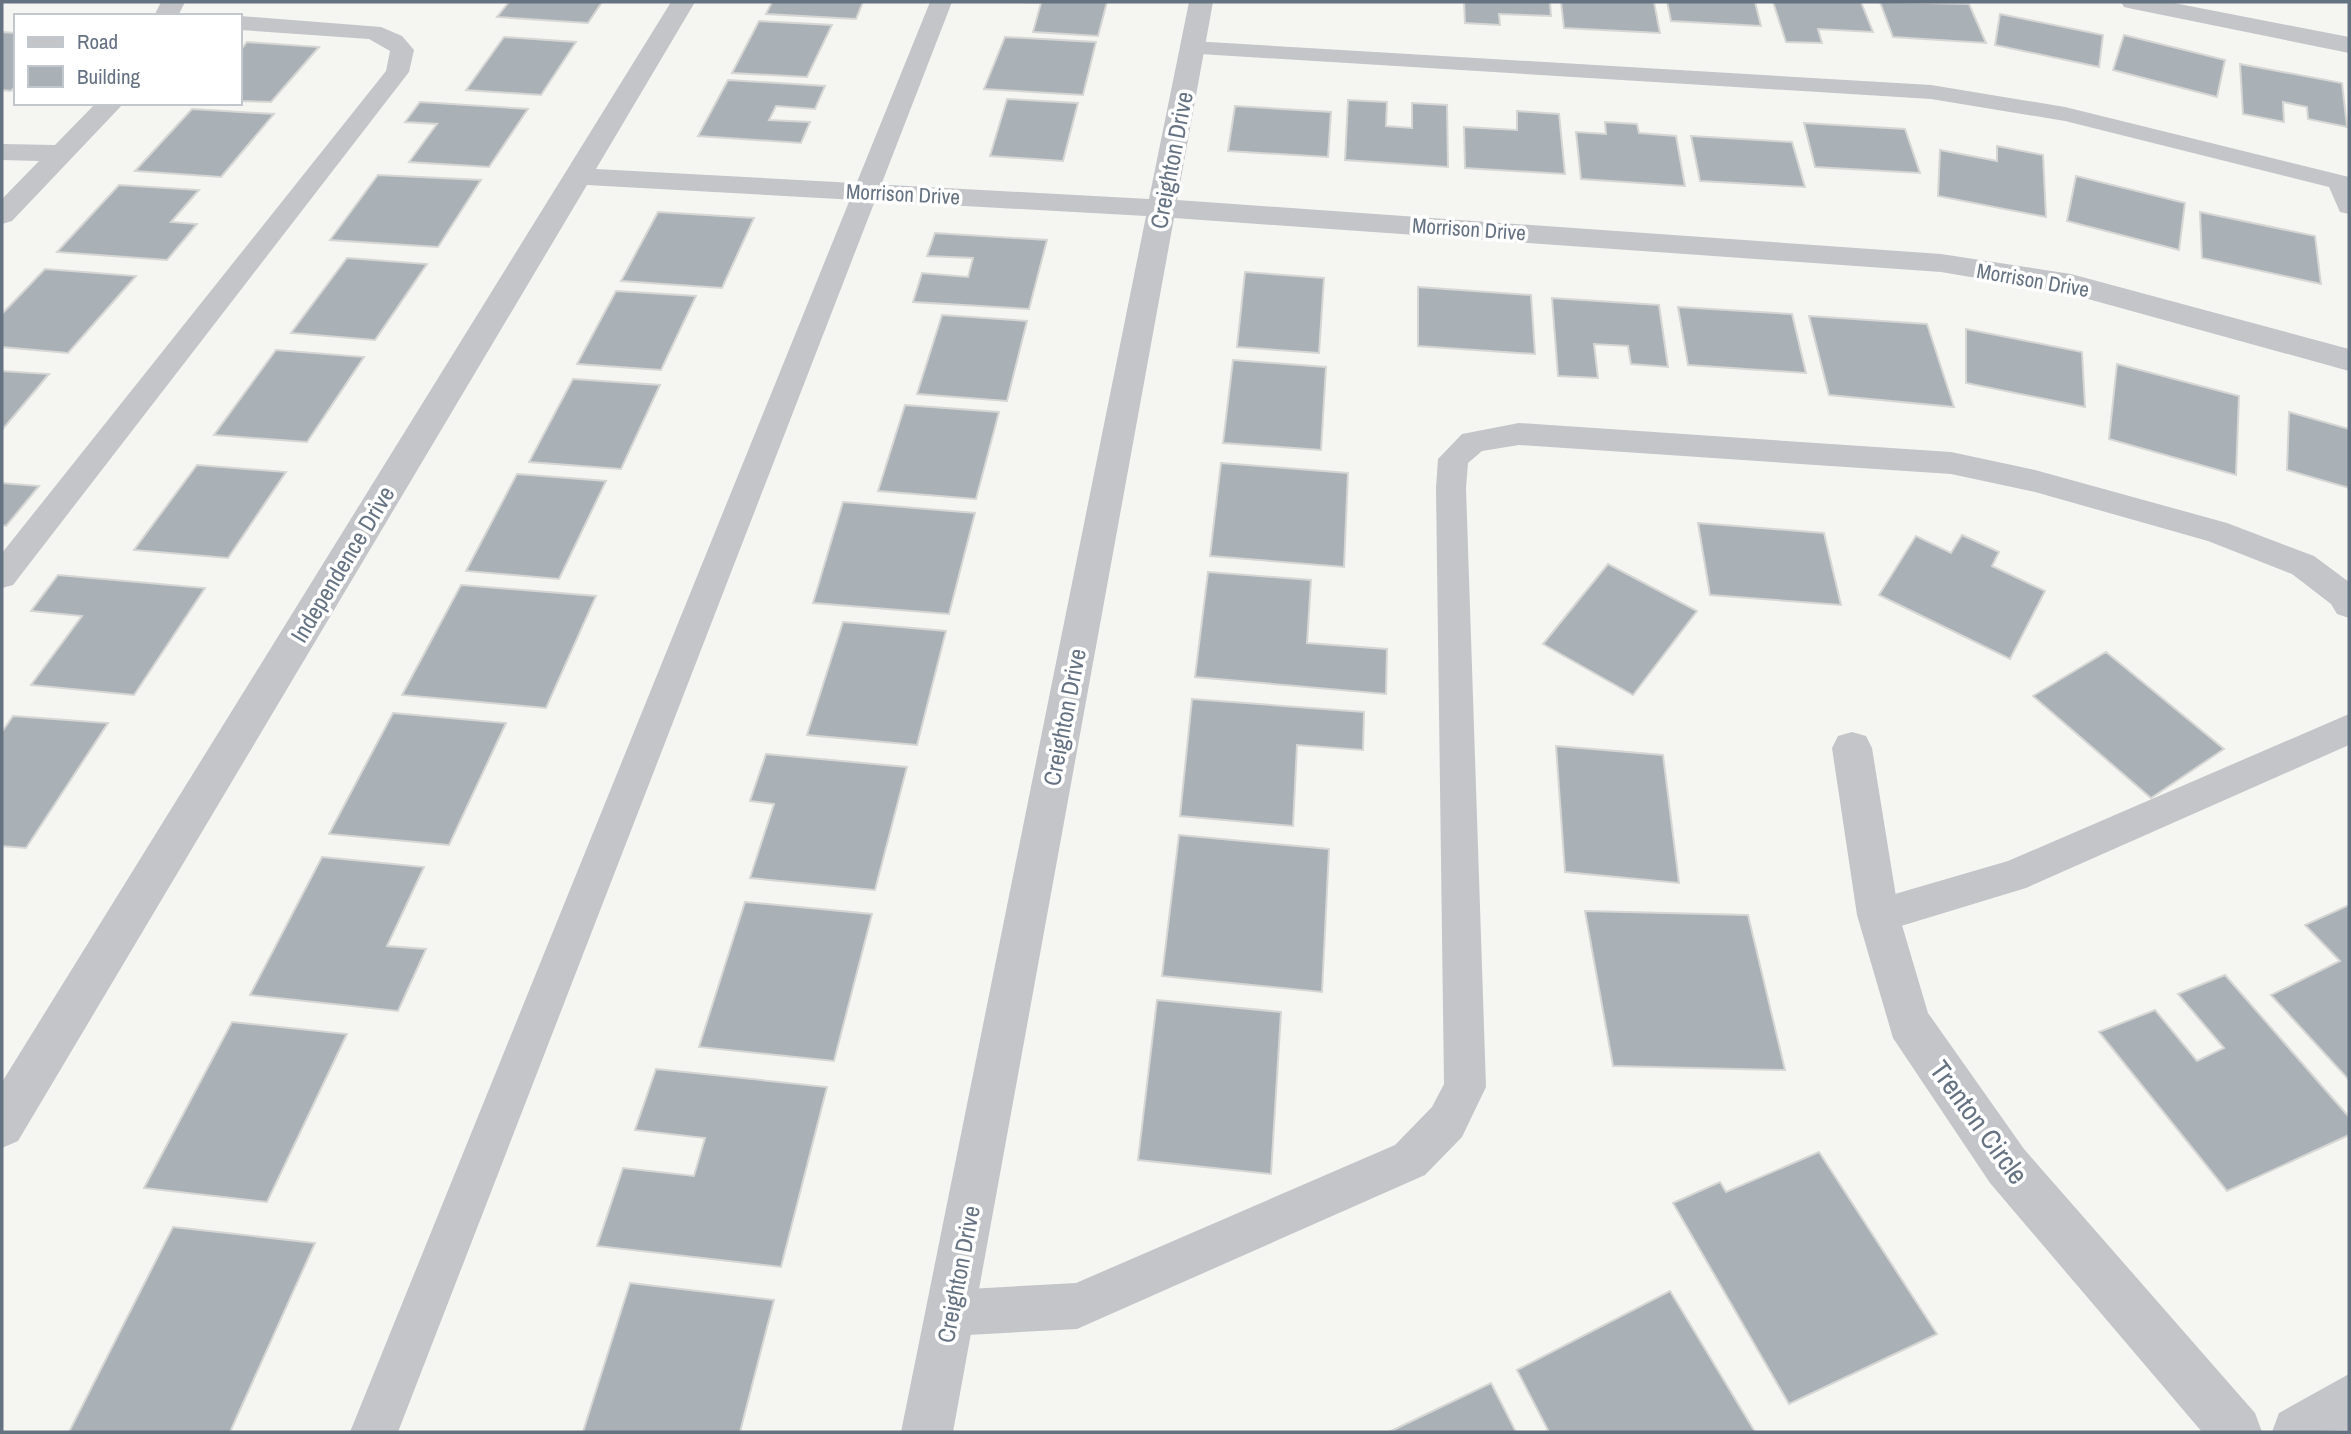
<svg xmlns="http://www.w3.org/2000/svg" width="2351" height="1434" font-family="'Archivo Narrow',sans-serif">
  <rect width="100%" height="100%" fill="#f5f5f2"/>
  <path fill="#a9b0b6" stroke="#d6d7d4" stroke-width="2" d="M509,2H602L588,23L497,17Z
    M772,2H863L856,19L766,14Z
    M1014,2H1107L1098,36L1033,32L1041,3Z
    M1464,2H1550L1551,16L1499,14L1500,25L1465,23Z
    M1561,2H1654L1660,33L1564,28Z
    M1667,2H1755L1761,26L1671,21Z
    M1773,2H1861L1873,32L1818,29L1822,43L1786,42Z
    M1880,2L1969,4L1986,43L1893,37Z
    M2000,14L2103,35L2099,67L1995,45Z
    M759,21L832,25L807,77L732,73Z
    M2,32L16,33V86L11,91L2,90Z
    M2124,35L2225,60L2217,97L2113,70Z
    M504,37L576,42L541,95L466,90Z
    M1005,37L1096,42L1083,95L984,89Z
    M247,42L319,47L271,102L240,101V51Z
    M2240,64L2342,83L2347,127L2308,119L2307,107L2283,102L2284,122L2243,114Z
    M728,80L825,86L815,109L776,106L769,120L810,122L801,143L698,136Z
    M1007,99L1078,103L1063,161L990,156Z
    M1348,100L1387,102L1386,126L1412,128V103L1447,105L1448,167L1345,160Z
    M420,102L528,109L489,167L409,162L437,124L405,122Z
    M1235,106L1331,112L1328,157L1228,151Z
    M192,109L274,114L221,177L135,171Z
    M1517,111L1559,114L1565,174L1465,168L1464,127L1517,130Z
    M1605,122L1637,124L1639,133L1676,136L1685,186L1581,179L1576,132L1606,134Z
    M1804,123L1905,129L1920,173L1815,167Z
    M1691,136L1792,142L1805,187L1700,181Z
    M1997,146L2043,155L2046,217L1938,196L1940,150L1997,161Z
    M378,175L481,180L438,247L330,240Z
    M2076,176L2185,203L2179,250L2067,221Z
    M119,185L199,190L171,222L197,224L167,260L57,252Z
    M658,212L754,218L722,288L621,281Z
    M2200,212L2315,236L2321,284L2202,258Z
    M935,233L1047,240L1029,309L913,302L922,273L968,277L973,258L927,256Z
    M347,258L427,264L375,340L291,333Z
    M45,269L136,276L68,353L2,347V314Z
    M1245,272L1324,278L1319,353L1237,347Z
    M1418,287L1531,295L1535,354L1418,346Z
    M616,291L696,296L661,370L577,364Z
    M1552,298L1659,305L1668,367L1631,364L1628,346L1594,344L1598,378L1558,376Z
    M1678,307L1792,314L1806,373L1688,365Z
    M942,315L1027,321L1007,401L917,394Z
    M1809,316L1927,324L1954,407L1829,395Z
    M1966,329L2082,352L2085,407L1966,383Z
    M276,350L364,357L307,442L214,435Z
    M1233,360L1326,367L1321,450L1223,443Z
    M2117,364L2239,396L2236,475L2109,439Z
    M2,371L49,374L2,430Z
    M573,379L660,385L621,469L529,462Z
    M905,405L999,412L976,499L878,491Z
    M2289,412L2349,429V488L2287,470Z
    M1221,463L1348,473L1344,567L1210,556Z
    M197,465L286,472L228,558L134,550Z
    M517,474L606,481L559,579L466,571Z
    M2,483L39,486L6,526L2,525Z
    M843,502L975,513L949,614L813,603Z
    M1698,523L1824,533L1841,605L1710,595Z
    M1962,535L1999,552L1992,566L2045,591L2010,659L1879,595L1916,536L1951,553Z
    M1608,564L1697,611L1633,695L1543,644Z
    M1208,572L1311,580L1307,643L1387,649L1386,694L1195,677Z
    M58,575L205,588L134,695L31,685L82,616L31,611Z
    M461,585L596,596L546,708L402,695Z
    M843,622L946,631L917,745L807,735Z
    M2106,652L2224,749L2151,798L2033,696Z
    M1192,699L1364,712L1363,750L1297,745L1293,826L1180,816Z
    M393,713L506,723L449,845L329,834Z
    M13,716L108,723L26,848L2,846V732Z
    M1556,746L1663,755L1679,883L1565,872Z
    M766,754L907,767L875,890L750,878L774,804L750,801Z
    M1179,835L1329,849L1322,992L1162,976Z
    M322,857L424,867L387,946L426,949L398,1011L250,995Z
    M745,902L872,914L834,1061L699,1047Z
    M2349,905V1080L2271,995L2340,961L2305,925Z
    M1585,911L1748,915L1785,1070L1613,1066Z
    M2225,975L2349,1117V1135L2227,1191L2099,1032L2155,1010L2197,1061L2224,1048L2178,994Z
    M1157,1000L1281,1012L1271,1174L1138,1160Z
    M232,1022L347,1034L267,1202L144,1188Z
    M656,1069L827,1087L781,1267L597,1246L623,1168L694,1176L705,1138L635,1130Z
    M1819,1152L1937,1334L1789,1404L1673,1203L1720,1182L1726,1192Z
    M173,1227L315,1243L230,1432H69Z
    M630,1283L774,1300L740,1432H583Z
    M1670,1291L1755,1432H1549L1517,1370Z
    M1491,1383L1516,1432H1389Z"/>
  <g fill="none" stroke-linecap="round" stroke-linejoin="round">
    <path fill="#c3c5c9" fill-rule="evenodd" d="M930,2H952L398,1432H350Z
      M240,16L381,27L402,36L414,50L409,72L13,585L2,588V553L386,71L390,51L369,39L240,30Z
      M1192,41L1931,85L2065,107L2349,177V214L2340,212L2329,187L2065,121L1931,99L1184,53L1181,48L1184,43Z
      M1519,423L1951,452L2035,470L2227,523L2314,556L2349,582V618L2337,614L2331,604L2292,574L2208,541L2035,492L1951,474L1519,445L1482,451L1468,463L1466,488L1486,1087L1462,1137L1425,1175L1077,1329L950,1336L934,1329L927,1313L934,1297L950,1290L1076,1283L1395,1145L1432,1107L1444,1084L1436,488L1438,459L1462,434Z
      M2349,714V745L2026,888L1878,933L1864,927L1859,915L1864,903L2008,861Z"/>
    <path fill="#c3c5c9" fill-rule="evenodd" d="M161,2H185L178,16H154Z
      M671,2H695L596,169L1149,199L1189,2H1213L1177,200L1941,254L2071,274L2349,349V371L2070,294L1941,272L1174,218L953,1432H901L1146,216L587,185L18,1141L2,1148V1082Z
      M2121,2H2169L2349,37V53L2133,9L2124,7Z
      M96,103H124L12,221L2,224V199L39,161L2,160V144L55,145Z
      M1852,732L1866,736L1872,748L1899,915L1928,1013L2024,1149L2255,1413L2262,1432H2202L1990,1183L1893,1038L1857,915L1832,748L1838,736Z
      M2349,1374V1430L2272,1432L2279,1413Z"/>
  </g>
  <g text-anchor="middle" dominant-baseline="central" stroke-width="7" stroke-linejoin="round" paint-order="stroke">
    <g font-size="21" fill="#657282" stroke="#fff">
      <text transform="translate(903 194) rotate(3)">Morrison Drive</text>
      <text transform="translate(1469 229) rotate(4)">Morrison Drive</text>
      <text transform="translate(2033 280) rotate(10)">Morrison Drive</text>
    </g>
    <g font-size="24" fill="#657282" stroke="#fff">
      <text transform="translate(1171 160) rotate(-79)">Creighton Drive</text>
      <text transform="translate(342 564) rotate(-59)">Independence Drive</text>
      <text transform="translate(1064 717) rotate(-79)">Creighton Drive</text>
      <text transform="translate(958 1274) rotate(-79)">Creighton Drive</text>
    </g>
    <g font-size="28" fill="#657282" stroke="#fff">
      <text transform="translate(1979 1122) rotate(54)">Trenton Circle</text>
    </g>
  </g>
  <rect width="2351" height="1434" fill="none" stroke="#657282" stroke-width="7"/>
  <rect x="14" y="14" width="228" height="91" fill="#ffffff" stroke="#c1c7cd" stroke-width="2"/>
  <rect x="28" y="37" width="35" height="10" fill="#c3c5c9" stroke="#c1c7cd" stroke-width="2"/>
  <text x="77" y="49" font-size="21" fill="#657282">Road</text>
  <rect x="28" y="66" width="35" height="21" fill="#a9b0b6" stroke="#c1c7cd" stroke-width="2"/>
  <text x="77" y="84" font-size="21" fill="#657282">Building</text>
</svg>
